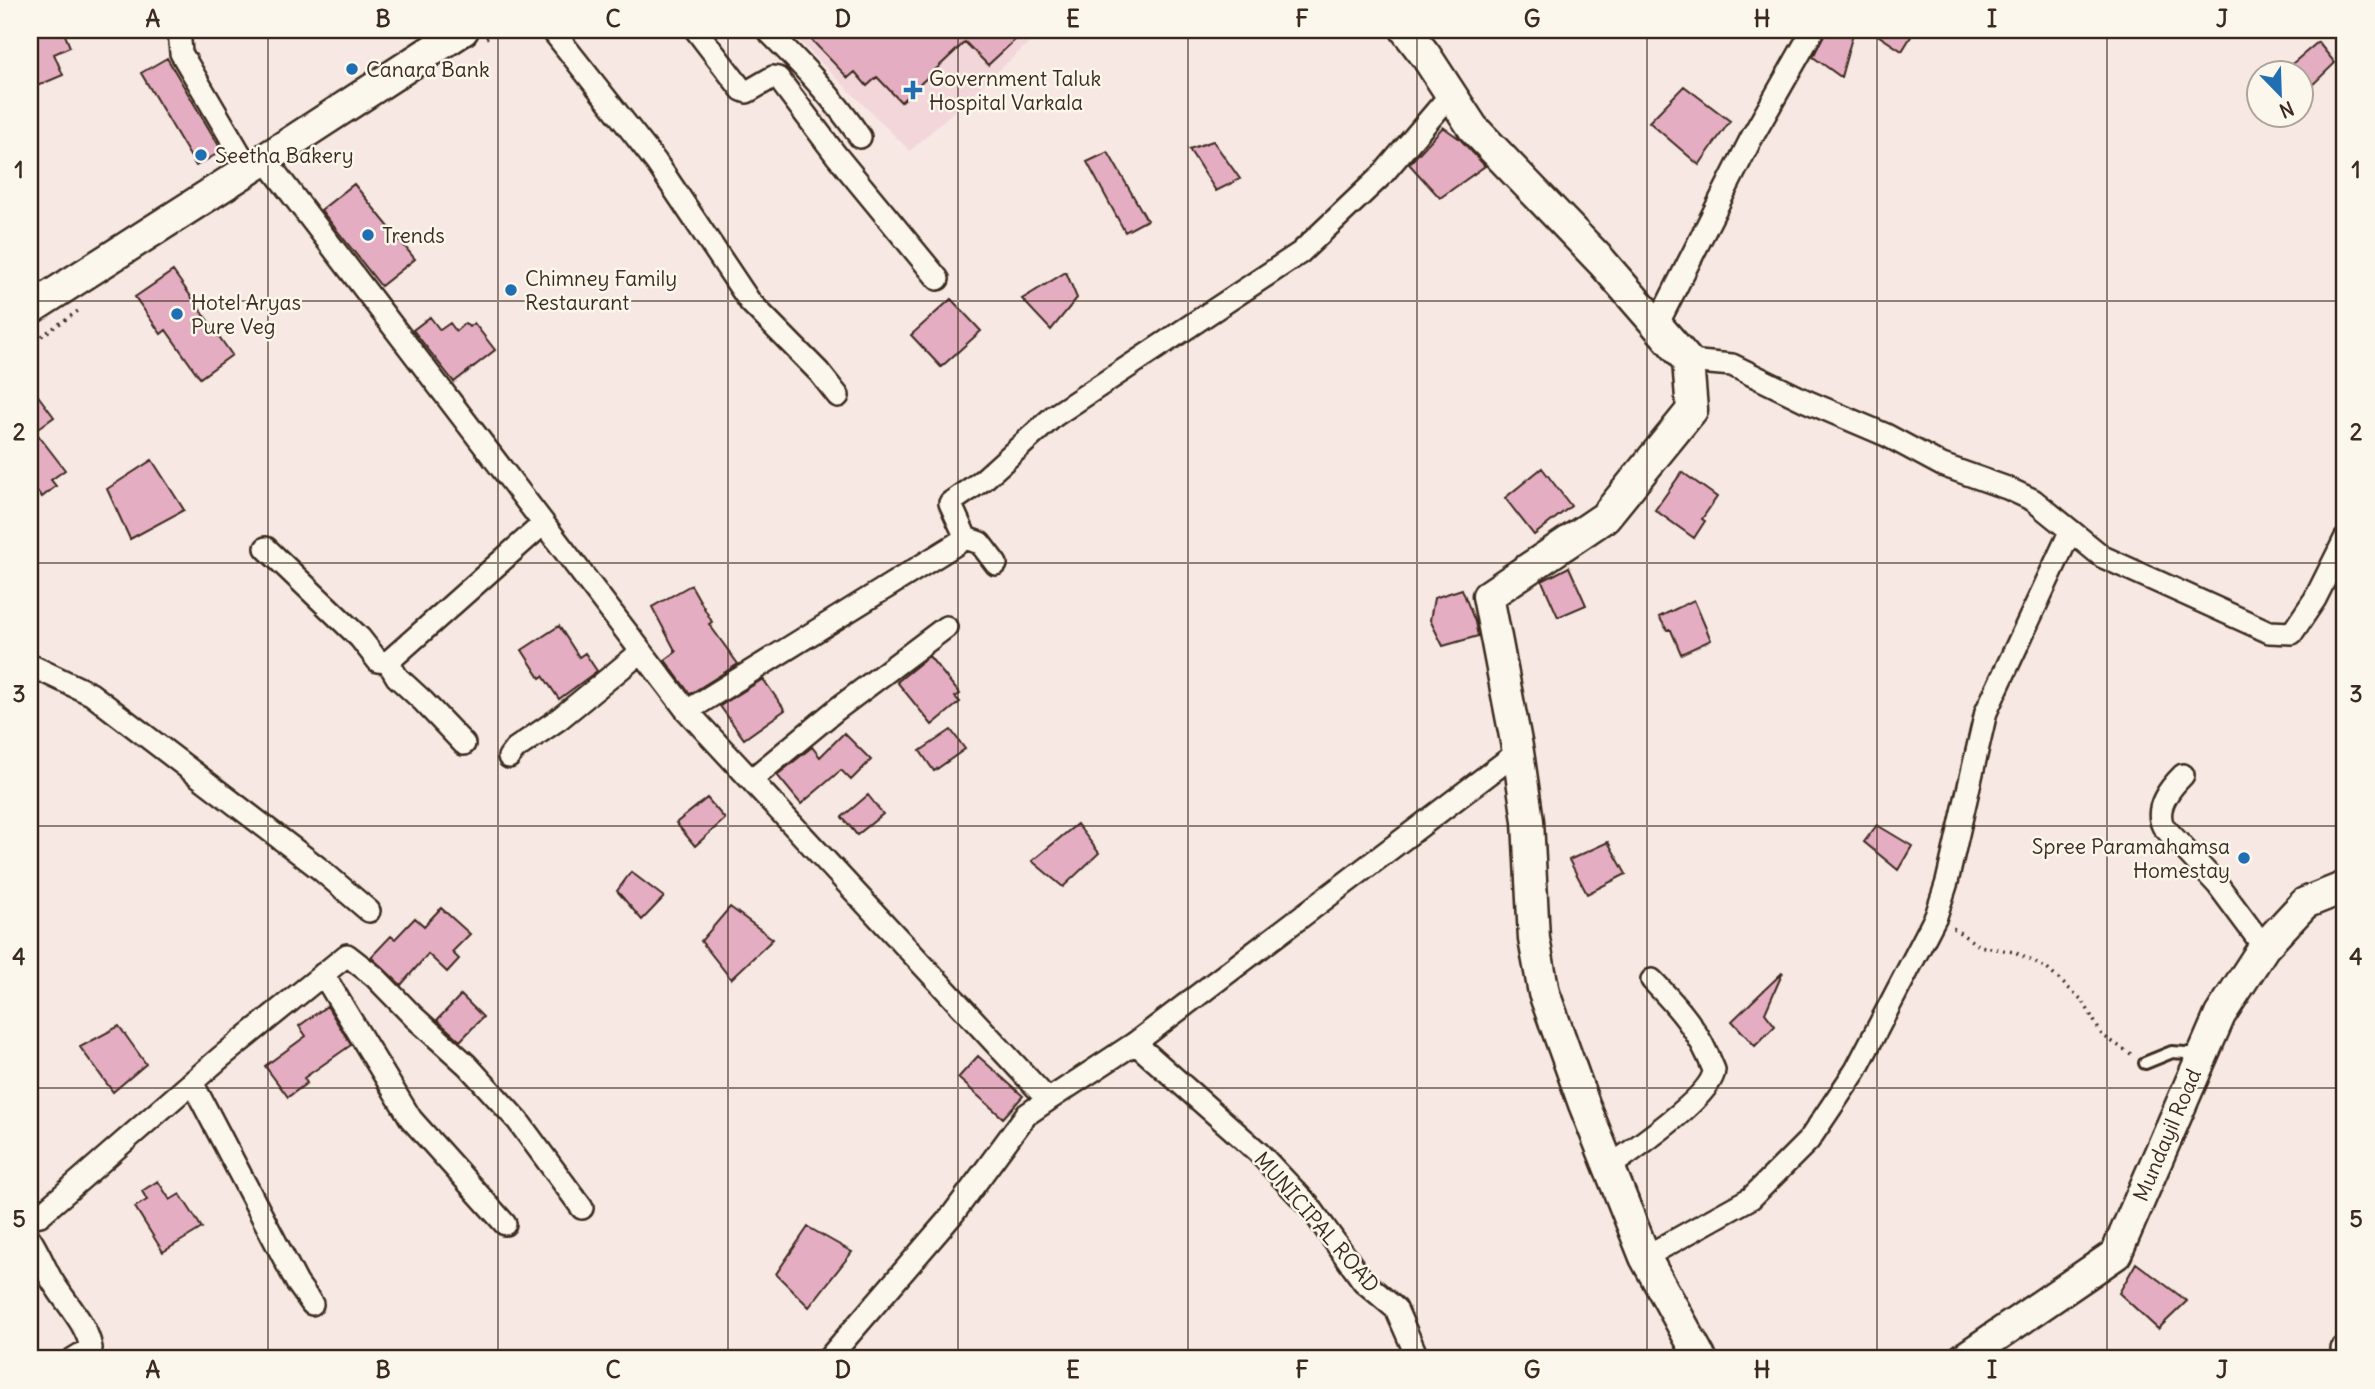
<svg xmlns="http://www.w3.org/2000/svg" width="2375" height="1389" font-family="Delius,sans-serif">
  <rect width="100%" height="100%" fill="#f7e8e4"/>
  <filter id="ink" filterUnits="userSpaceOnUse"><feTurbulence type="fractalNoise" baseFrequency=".0143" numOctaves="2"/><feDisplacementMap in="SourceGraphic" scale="14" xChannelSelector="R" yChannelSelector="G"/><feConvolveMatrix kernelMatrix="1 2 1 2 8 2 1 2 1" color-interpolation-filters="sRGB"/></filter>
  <g filter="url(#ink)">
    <path fill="#f2d6da" d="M788,30H1043L910,151Z"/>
    <path fill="#e5adc2" stroke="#3b2a1e" stroke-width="2" d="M30,30H63L70,47L54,54L63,75L30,89Z
      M802,30H1006L1016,39L988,65L965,42L901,102L877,77L867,86L855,72L848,78Z
      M1826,30H1854L1841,77L1813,57Z
      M1870,30H1915L1902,51Z
      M2318,42L2335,63L2301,96V74H2280Z
      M167,58L222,151L196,166L141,73Z
      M1684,86L1730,121L1699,165L1649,122Z
      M1443,127L1460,139L1485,166L1440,198L1409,164Z
      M1213,141L1240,179L1216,191L1189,149Z
      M1108,152L1147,220L1125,232L1087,162Z
      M354,184L415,259L381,286L321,210Z
      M173,271L232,355L200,378L166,330L161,334L135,297Z
      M1066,272L1077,298L1051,330L1022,299Z
      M951,299L981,331L941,367L911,335Z
      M430,317L440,330L450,323L456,331L465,323L469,327L474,323L495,350L454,382L413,330Z
      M30,385L54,417L35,431L65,470L51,480L56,486L42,497L30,482Z
      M152,460L184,510L130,539L107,489Z
      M1542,468L1571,506L1534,535L1505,498Z
      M1682,472L1717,497L1702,519L1705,521L1694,538L1655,510Z
      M1569,567L1586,605L1558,617L1542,581Z
      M691,585L712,622L709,624L738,664L690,694L665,660L676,652L652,607Z
      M1462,589L1475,622L1478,636L1443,646L1430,620L1434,598Z
      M1694,600L1711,640L1681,654L1671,630H1667L1659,617Z
      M559,626L579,657L585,653L597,671L559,699L543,676L540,678L522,650Z
      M929,656L960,694L955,697L960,702L932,725L897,682Z
      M763,679L785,710L744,739L720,706Z
      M951,730L965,749L934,771L920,751Z
      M844,733L871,760L851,780L841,770L801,804L777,775L812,747L820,757Z
      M868,795L883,814L857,835L842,817Z
      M707,798L725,819L695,846L676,823Z
      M1077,824L1099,853L1063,887L1032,861Z
      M1877,825L1912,846L1898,870L1864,842Z
      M1608,842L1626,874L1587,894L1569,860Z
      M631,872L664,897L642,920L617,891Z
      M730,907L773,939L731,979L701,941Z
      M441,908L470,934L452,952L459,959L447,972L428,954L401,985L371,957L391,936L395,939L415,918L424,926Z
      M1783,972L1765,1013L1775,1026L1755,1046L1732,1021Z
      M461,995L483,1017L460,1041L437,1020Z
      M327,1006L351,1045L304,1078L307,1083L288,1097L265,1066L306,1036L299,1026Z
      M119,1026L146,1064L113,1092L80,1047Z
      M978,1056L1023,1096L1003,1118L958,1078Z
      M158,1181L170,1200L180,1194L202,1228L163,1252L135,1207L147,1200L142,1191Z
      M808,1227L852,1252L809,1307L776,1274Z
      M2136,1263L2187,1301L2158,1329L2119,1293Z"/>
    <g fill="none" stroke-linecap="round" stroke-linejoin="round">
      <defs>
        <path id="lane" d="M2145,1063L2172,1052L2199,1054"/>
        <path id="street" d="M179,30L181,53L249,169
          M552,30L656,162L750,302L819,372L838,396
          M696,30L742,90L747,92L773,77L778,78L836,155L938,279
          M767,30C801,64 833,97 860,137
          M265,159L687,711L1048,1100L1135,1043L1518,752
          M1657,325L1751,139L1813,30
          M1688,361L1732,365L1806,401L1886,435L1942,465L2007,488L2033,500L2103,557L2269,632L2292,633L2315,599L2345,539
          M966,538L950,503L983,480L1054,416L1300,253L1382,175L1451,94
          M266,548L360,638L378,661L388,662L543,524
          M388,662L397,677L423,701L464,744
          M30,665L91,694L320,869L369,911
          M687,711L966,538L980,543L996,564
          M509,757L515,749L559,719L641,652
          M2183,775C2170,788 2154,807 2163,826L2218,885L2264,947
          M751,780L837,709L946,627
          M323,974L411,1119L505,1224
          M1135,1043L1258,1152L1310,1207L1363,1281L1396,1309L1418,1359
          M192,1082L297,1283L312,1304
          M1609,1167C1631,1151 1713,1096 1714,1070C1699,1031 1681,1010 1652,980
          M30,1217L40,1215L221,1057L347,955L374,976L414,1017L467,1065L518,1121L582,1208
          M30,1239C38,1251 43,1264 50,1277C63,1301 86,1321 91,1348L73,1359
          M1645,1257L1751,1198L1809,1140L1856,1070L1936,916L1947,882L1986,712L2070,532
          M2342,1349L2345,1346
          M828,1359L953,1214L1026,1115L1048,1100"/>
        <path id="secondary" d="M1406,30L1426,56L1473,128L1602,262L1688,361L1692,410L1605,517L1488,596L1518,752L1528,821L1534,939L1544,993L1584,1104L1645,1257L1701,1359
          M30,309L265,159L463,30
          M1963,1359L2116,1254L2220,1015L2264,947L2305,903L2345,887"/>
      </defs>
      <use href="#lane" stroke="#3b2a1e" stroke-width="16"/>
      <use href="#street" stroke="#3b2a1e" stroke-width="26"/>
      <use href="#secondary" stroke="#3b2a1e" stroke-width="35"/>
      <path stroke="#3b2a1e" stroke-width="3.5" stroke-dasharray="2 5" stroke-linecap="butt" d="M486,38L499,30
        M30,344L78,311
        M1953,928L1979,946L2014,952L2046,968L2083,1001L2102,1035L2131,1054"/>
      <use href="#lane" stroke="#fbf7ec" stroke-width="10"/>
      <use href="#street" stroke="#fbf7ec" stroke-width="21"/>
      <use href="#secondary" stroke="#fbf7ec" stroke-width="30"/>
    </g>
  </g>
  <path fill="none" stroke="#3b2a1e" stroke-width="2" stroke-opacity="0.55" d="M268,30V1359M498,30V1359M728,30V1359M958,30V1359M1188,30V1359M1417,30V1359M1647,30V1359M1877,30V1359M2107,30V1359M30,301H2345M30,563H2345M30,826H2345M30,1088H2345"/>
  <g fill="#1f6fb2" stroke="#fbf7ec" stroke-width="2.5">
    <circle cx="352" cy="69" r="7"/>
    <path d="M909.5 79.5h7v7h7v7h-7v7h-7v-7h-7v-7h7z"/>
    <circle cx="201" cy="155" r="7"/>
    <circle cx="368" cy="235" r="7"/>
    <circle cx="511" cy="290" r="7"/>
    <circle cx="177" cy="314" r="7"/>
    <circle cx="2244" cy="858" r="7"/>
  </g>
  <g text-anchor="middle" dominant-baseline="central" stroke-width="5" stroke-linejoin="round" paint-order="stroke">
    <g font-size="21" fill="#3b2a1e" stroke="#fbf7ec" text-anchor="start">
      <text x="366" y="69">Canara Bank</text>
      <text x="929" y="78">Government Taluk<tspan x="929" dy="24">Hospital Varkala</tspan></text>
      <text x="215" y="155">Seetha Bakery</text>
      <text x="382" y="235">Trends</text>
      <text x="525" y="278">Chimney Family<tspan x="525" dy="24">Restaurant</tspan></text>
      <text x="191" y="302">Hotel Aryas<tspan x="191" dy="24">Pure Veg</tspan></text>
      <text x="2230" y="846" text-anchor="end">Spree Paramahamsa<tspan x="2230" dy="24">Homestay</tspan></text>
    </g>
    <g font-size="21" fill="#3b2a1e" stroke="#fbf7ec">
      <text transform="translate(2167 1135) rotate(-67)">Mundayil Road</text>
      <text transform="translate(1317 1222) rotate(49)">MUNICIPAL ROAD</text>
    </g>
  </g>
  <rect width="2375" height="1389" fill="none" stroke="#fbf7ec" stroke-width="77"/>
  <g transform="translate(2280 94) rotate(157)"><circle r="33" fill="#fbf7ec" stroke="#aea59a" stroke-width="2"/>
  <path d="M0-5L12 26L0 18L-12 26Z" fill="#1f6fb2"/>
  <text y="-10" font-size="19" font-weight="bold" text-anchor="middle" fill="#3b2a1e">N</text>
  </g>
  <rect x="38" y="38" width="2298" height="1312" fill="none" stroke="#3b2a1e" stroke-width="2.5"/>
  <g font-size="23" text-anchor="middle" font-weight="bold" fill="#3b2a1e">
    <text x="153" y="27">A</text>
    <text x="383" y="27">B</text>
    <text x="613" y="27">C</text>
    <text x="843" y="27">D</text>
    <text x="1073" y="27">E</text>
    <text x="1302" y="27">F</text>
    <text x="1532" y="27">G</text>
    <text x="1762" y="27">H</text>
    <text x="1992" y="27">I</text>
    <text x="2222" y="27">J</text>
    <text x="19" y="178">1</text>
    <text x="2356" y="178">1</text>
    <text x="19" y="440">2</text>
    <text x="2356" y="440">2</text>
    <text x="19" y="702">3</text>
    <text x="2356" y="702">3</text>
    <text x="19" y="965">4</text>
    <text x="2356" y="965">4</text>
    <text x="19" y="1227">5</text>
    <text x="2356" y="1227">5</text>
    <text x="153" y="1378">A</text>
    <text x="383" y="1378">B</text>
    <text x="613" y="1378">C</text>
    <text x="843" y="1378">D</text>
    <text x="1073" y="1378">E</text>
    <text x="1302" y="1378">F</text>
    <text x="1532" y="1378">G</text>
    <text x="1762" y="1378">H</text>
    <text x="1992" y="1378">I</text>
    <text x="2222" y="1378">J</text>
  </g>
</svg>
